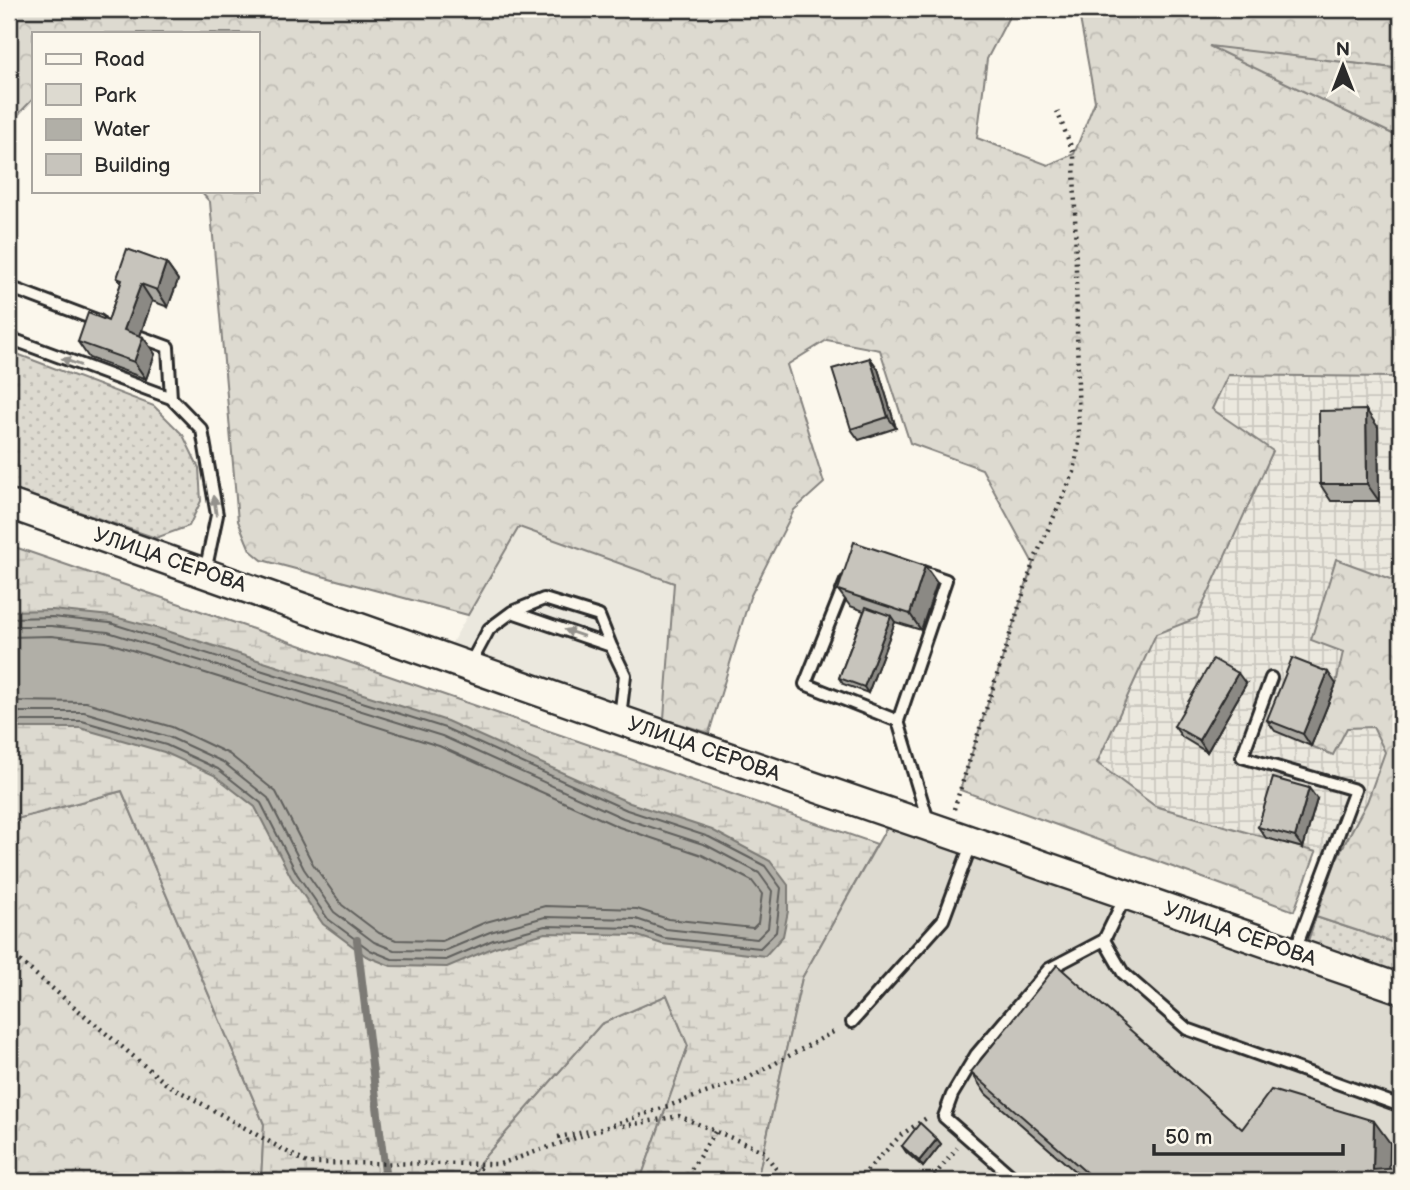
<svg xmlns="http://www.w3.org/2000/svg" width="1410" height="1190" font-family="'Balsamiq Sans',sans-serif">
  <defs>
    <pattern id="industrial-grid" width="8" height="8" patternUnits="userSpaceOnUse" patternTransform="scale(1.75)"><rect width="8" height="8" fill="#ebe8de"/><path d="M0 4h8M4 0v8" fill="none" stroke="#cac7bf"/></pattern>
    <pattern id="grass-dots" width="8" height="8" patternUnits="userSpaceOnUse" patternTransform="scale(1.75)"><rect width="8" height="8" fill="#dddad0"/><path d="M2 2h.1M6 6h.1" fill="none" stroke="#bebbb3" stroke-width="1.8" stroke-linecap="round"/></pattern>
    <pattern id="forest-crowns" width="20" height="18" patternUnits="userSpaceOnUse" patternTransform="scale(1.75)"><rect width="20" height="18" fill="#dddad0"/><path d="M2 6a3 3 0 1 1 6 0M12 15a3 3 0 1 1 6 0" fill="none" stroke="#bebbb3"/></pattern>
    <pattern id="wetland-marsh" width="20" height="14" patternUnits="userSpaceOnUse" patternTransform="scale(1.75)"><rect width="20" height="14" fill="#dddad0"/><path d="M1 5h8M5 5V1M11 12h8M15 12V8" fill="none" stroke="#bebbb3"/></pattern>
  </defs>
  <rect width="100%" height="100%" fill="#fbf7ec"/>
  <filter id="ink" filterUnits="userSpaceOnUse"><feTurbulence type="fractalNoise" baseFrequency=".0143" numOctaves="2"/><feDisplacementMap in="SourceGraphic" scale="14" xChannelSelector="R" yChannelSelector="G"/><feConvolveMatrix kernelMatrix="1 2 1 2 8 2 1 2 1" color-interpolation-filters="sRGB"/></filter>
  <g filter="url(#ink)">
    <path fill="#ebe8de" d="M519,526L675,583L664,719L450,646Z"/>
    <path fill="url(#industrial-grid)" d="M1146,174L1401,239V877L1025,769Z"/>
    <path fill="url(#grass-dots)" stroke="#84827e" stroke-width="2" d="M9,351L154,406L183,435L199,468L201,501L189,526L156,538L9,488Z
      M1316,917L1401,945V976L1307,944Z"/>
    <path fill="url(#forest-crowns)" stroke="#84827e" stroke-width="2" d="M9,9H1013L987,59L977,138L1048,165L1074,154L1095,101L1079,13L1032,9H1401V69L1212,47L1401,138V385L1393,377L1228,375L1212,409L1273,451L1197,618L1156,634L1097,763L1155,806L1316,852L1294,911L960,790L1033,563L982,469L910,443L880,350L827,340L787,365L824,483L794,510L750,597L709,733L664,719L674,583L519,527L468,615L262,560L250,550L238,521L210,202L200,191H257V33H33V99L9,124Z
      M1336,559L1401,583V945L1316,917L1337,858L1367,802L1385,752L1373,727L1347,728L1333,755L1311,746L1336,684L1343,652L1311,640Z
      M122,791L264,1124L261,1181H9V821Z
      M667,995L688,1046L640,1181H471L480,1162L601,1024Z"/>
    <path fill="url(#wetland-marsh)" stroke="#84827e" stroke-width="2" d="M1209,46L1401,69V138Z
      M9,545L877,844L802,978L757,1181H640L688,1046L667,995L601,1024L480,1162L471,1181H261L264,1124L122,791L9,821Z"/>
    <path fill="#dddad0" stroke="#84827e" stroke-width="2" d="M887,827L1401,1004V1181H757L802,978Z"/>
    <path fill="#b1afa7" stroke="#7b7a75" stroke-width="2" d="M52,610L111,616L164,630L447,721L630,803L712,830L770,861L788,885V911L783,936L765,956L662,944L635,935L545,933L495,947L447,967L391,966L366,956L323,924L291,877L255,807L214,775L164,752L80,728H9V611Z"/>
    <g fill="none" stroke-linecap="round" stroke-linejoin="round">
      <path stroke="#61605d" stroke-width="2" d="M9,618L52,617L110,623L445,728L627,810L709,837L765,866L781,888L776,932L760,948L664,938L635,928L545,926L493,940L446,960L392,959L370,950L328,919L297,874L261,803L218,769L166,745L82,721H9
        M9,626H51L108,632L442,736L623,818L706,845L759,873L772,891L768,928L757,939L666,929L636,919L545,917L490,932L444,951L394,950L374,942L334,912L304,869L268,798L223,762L169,737L84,712H9
        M9,637L51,636L106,642L439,746L619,827L702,855L752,881L762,894L758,923L753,928L668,919L637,909L545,906L486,922L442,941L396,940L379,933L342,905L313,864L276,792L229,754L172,727L86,702L9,701"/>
      <path stroke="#7b7a75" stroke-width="8" d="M357,940L386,1181"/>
      <defs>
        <path id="lane" d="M9,287L99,321
          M130,333L168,347L171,398
          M9,338L171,398L202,430L217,515L205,572
          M920,571L946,580L898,721L929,824
          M846,581L805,684L898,721
          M512,612L544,599L599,616L611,646
          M469,666L489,629L512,612L611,646L625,675L620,717
          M1271,678L1242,757L1355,790L1295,950
          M1126,895L1104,940L1123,973L1187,1029L1401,1106
          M852,1022L943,920L972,842
          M1017,1181L944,1117L952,1095L976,1055L1049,969L1104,940"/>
        <path id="secondary" d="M9,504L620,720L1401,989"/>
      </defs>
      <use href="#lane" stroke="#2b2b2b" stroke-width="16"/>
      <use href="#secondary" stroke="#2b2b2b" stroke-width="33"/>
      <path stroke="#2b2b2b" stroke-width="4.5" stroke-dasharray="2 5" stroke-linecap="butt" d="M954,809L1033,563L1074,472L1079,443L1074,154L1057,111
        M9,952L165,1083L307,1163L500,1164L746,1079L837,1030
        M623,1126L679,1116L763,1151L785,1181
        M558,1137L590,1131
        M462,1181L484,1165
        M684,1181L716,1130
        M857,1181L901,1135L928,1117
        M930,1181L957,1148"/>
      <use href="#lane" stroke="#fbf7ec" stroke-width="10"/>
      <use href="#secondary" stroke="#fbf7ec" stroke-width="28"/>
    </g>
    <path fill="#aba9a2" stroke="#2b2b2b" stroke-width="2" d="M166,263L178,280L168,307L152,301L140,336L155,354L146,379L89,358L78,342L108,321L121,283L117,278Z
      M870,358L878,369L896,428L859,440L851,429Z
      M1378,427L1379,501H1331L1320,484Z
      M937,583L921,630L895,622L868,693L843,684L839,678L864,611L850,606L838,590Z
      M1246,684L1207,752L1182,737L1174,726Z
      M1336,684L1311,746L1275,731L1267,720Z
      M1317,799L1303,848L1266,838L1258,827Z
      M971,1072L1242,1129L1390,1143L1389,1169L1401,1181H1086L986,1094Z
      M937,1139L941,1144L923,1167L906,1152L902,1146Z"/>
    <path fill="#8b8984" stroke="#2b2b2b" stroke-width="2" d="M166,263L178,280L168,307L157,290Z
      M141,284L152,301L136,347L124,330Z
      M143,337L155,354L146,379L134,362Z
      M870,358L878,369L896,428L888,417Z
      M1366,410L1378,427L1379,501L1367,484Z
      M925,566L937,583L921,630L910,614Z
      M891,616L895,622L868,693L864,687Z
      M1328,672L1336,684L1311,746L1303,734Z
      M1238,673L1246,684L1207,752L1199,740Z
      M1309,788L1317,799L1303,848L1295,837Z
      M1374,1121L1390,1143L1389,1181L1373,1170Z
      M937,1139L941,1144L923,1167L919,1161Z"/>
    <path fill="#c7c4bc" stroke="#2b2b2b" stroke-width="2" d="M127,249L166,263L157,290L141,284L124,330L143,337L134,362L78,342L88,313L108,321L122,280L117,278Z
      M870,358L888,417L851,429L832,369Z
      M1366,410L1367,484H1320L1319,411Z
      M854,542L925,566L910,614L838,590Z
      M866,607L891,616L864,687L839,678Z
      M1292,658L1328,672L1303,734L1267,720Z
      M1213,659L1238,673L1199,740L1174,726Z
      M1273,778L1309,788L1295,837L1258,827Z
      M1057,965L1242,1129L1271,1090L1374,1121L1373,1170L1401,1168V1181H1096L971,1072Z
      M920,1123L937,1139L919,1161L902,1146Z"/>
    <defs><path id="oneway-solid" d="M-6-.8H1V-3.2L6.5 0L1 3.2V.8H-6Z" transform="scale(1.75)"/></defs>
    <g fill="#93918c">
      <use href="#oneway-solid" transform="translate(71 362) rotate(-160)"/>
      <use href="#oneway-solid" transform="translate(215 506) rotate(-98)"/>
      <use href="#oneway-solid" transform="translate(574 633) rotate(-161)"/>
    </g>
  </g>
  <g text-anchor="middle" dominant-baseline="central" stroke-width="6" stroke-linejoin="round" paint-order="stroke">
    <g font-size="21" fill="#2b2b2b" stroke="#fbf7ec">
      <text transform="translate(170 560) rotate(19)">УЛИЦА СЕРОВА</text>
      <text transform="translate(704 749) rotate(19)">УЛИЦА СЕРОВА</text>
      <text transform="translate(1240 934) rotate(19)">УЛИЦА СЕРОВА</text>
    </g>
  </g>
  <rect width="1410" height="1190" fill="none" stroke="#fbf7ec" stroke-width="35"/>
  <rect x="18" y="18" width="1375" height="1155" fill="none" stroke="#2b2b2b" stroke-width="2.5" filter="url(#ink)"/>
  <rect x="32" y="32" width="228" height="161" fill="#fbf7ec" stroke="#a8a59f" stroke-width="2"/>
  <rect x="46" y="54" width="35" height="10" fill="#fbf7ec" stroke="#a8a59f" stroke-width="2"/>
  <text x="94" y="66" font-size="21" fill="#2b2b2b">Road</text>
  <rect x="46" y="84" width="35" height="21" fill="#dddad0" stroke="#a8a59f" stroke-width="2"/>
  <text x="94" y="102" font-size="21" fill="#2b2b2b">Park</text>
  <rect x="46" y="119" width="35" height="21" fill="#b1afa7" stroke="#a8a59f" stroke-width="2"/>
  <text x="94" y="136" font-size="21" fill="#2b2b2b">Water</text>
  <rect x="46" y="154" width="35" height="21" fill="#c7c4bc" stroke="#a8a59f" stroke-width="2"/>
  <text x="94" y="172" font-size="21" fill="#2b2b2b">Building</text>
  <g transform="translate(1343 66)" stroke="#fbf7ec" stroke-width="5" paint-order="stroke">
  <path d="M0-5L12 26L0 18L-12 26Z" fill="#2b2b2b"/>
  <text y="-10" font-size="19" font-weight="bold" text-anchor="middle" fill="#2b2b2b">N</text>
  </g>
  <path d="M1154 1144v10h189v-10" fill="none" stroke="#2b2b2b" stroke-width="3.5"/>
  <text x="1165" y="1144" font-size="21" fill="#2b2b2b" stroke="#fbf7ec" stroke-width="5" paint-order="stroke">50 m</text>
</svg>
